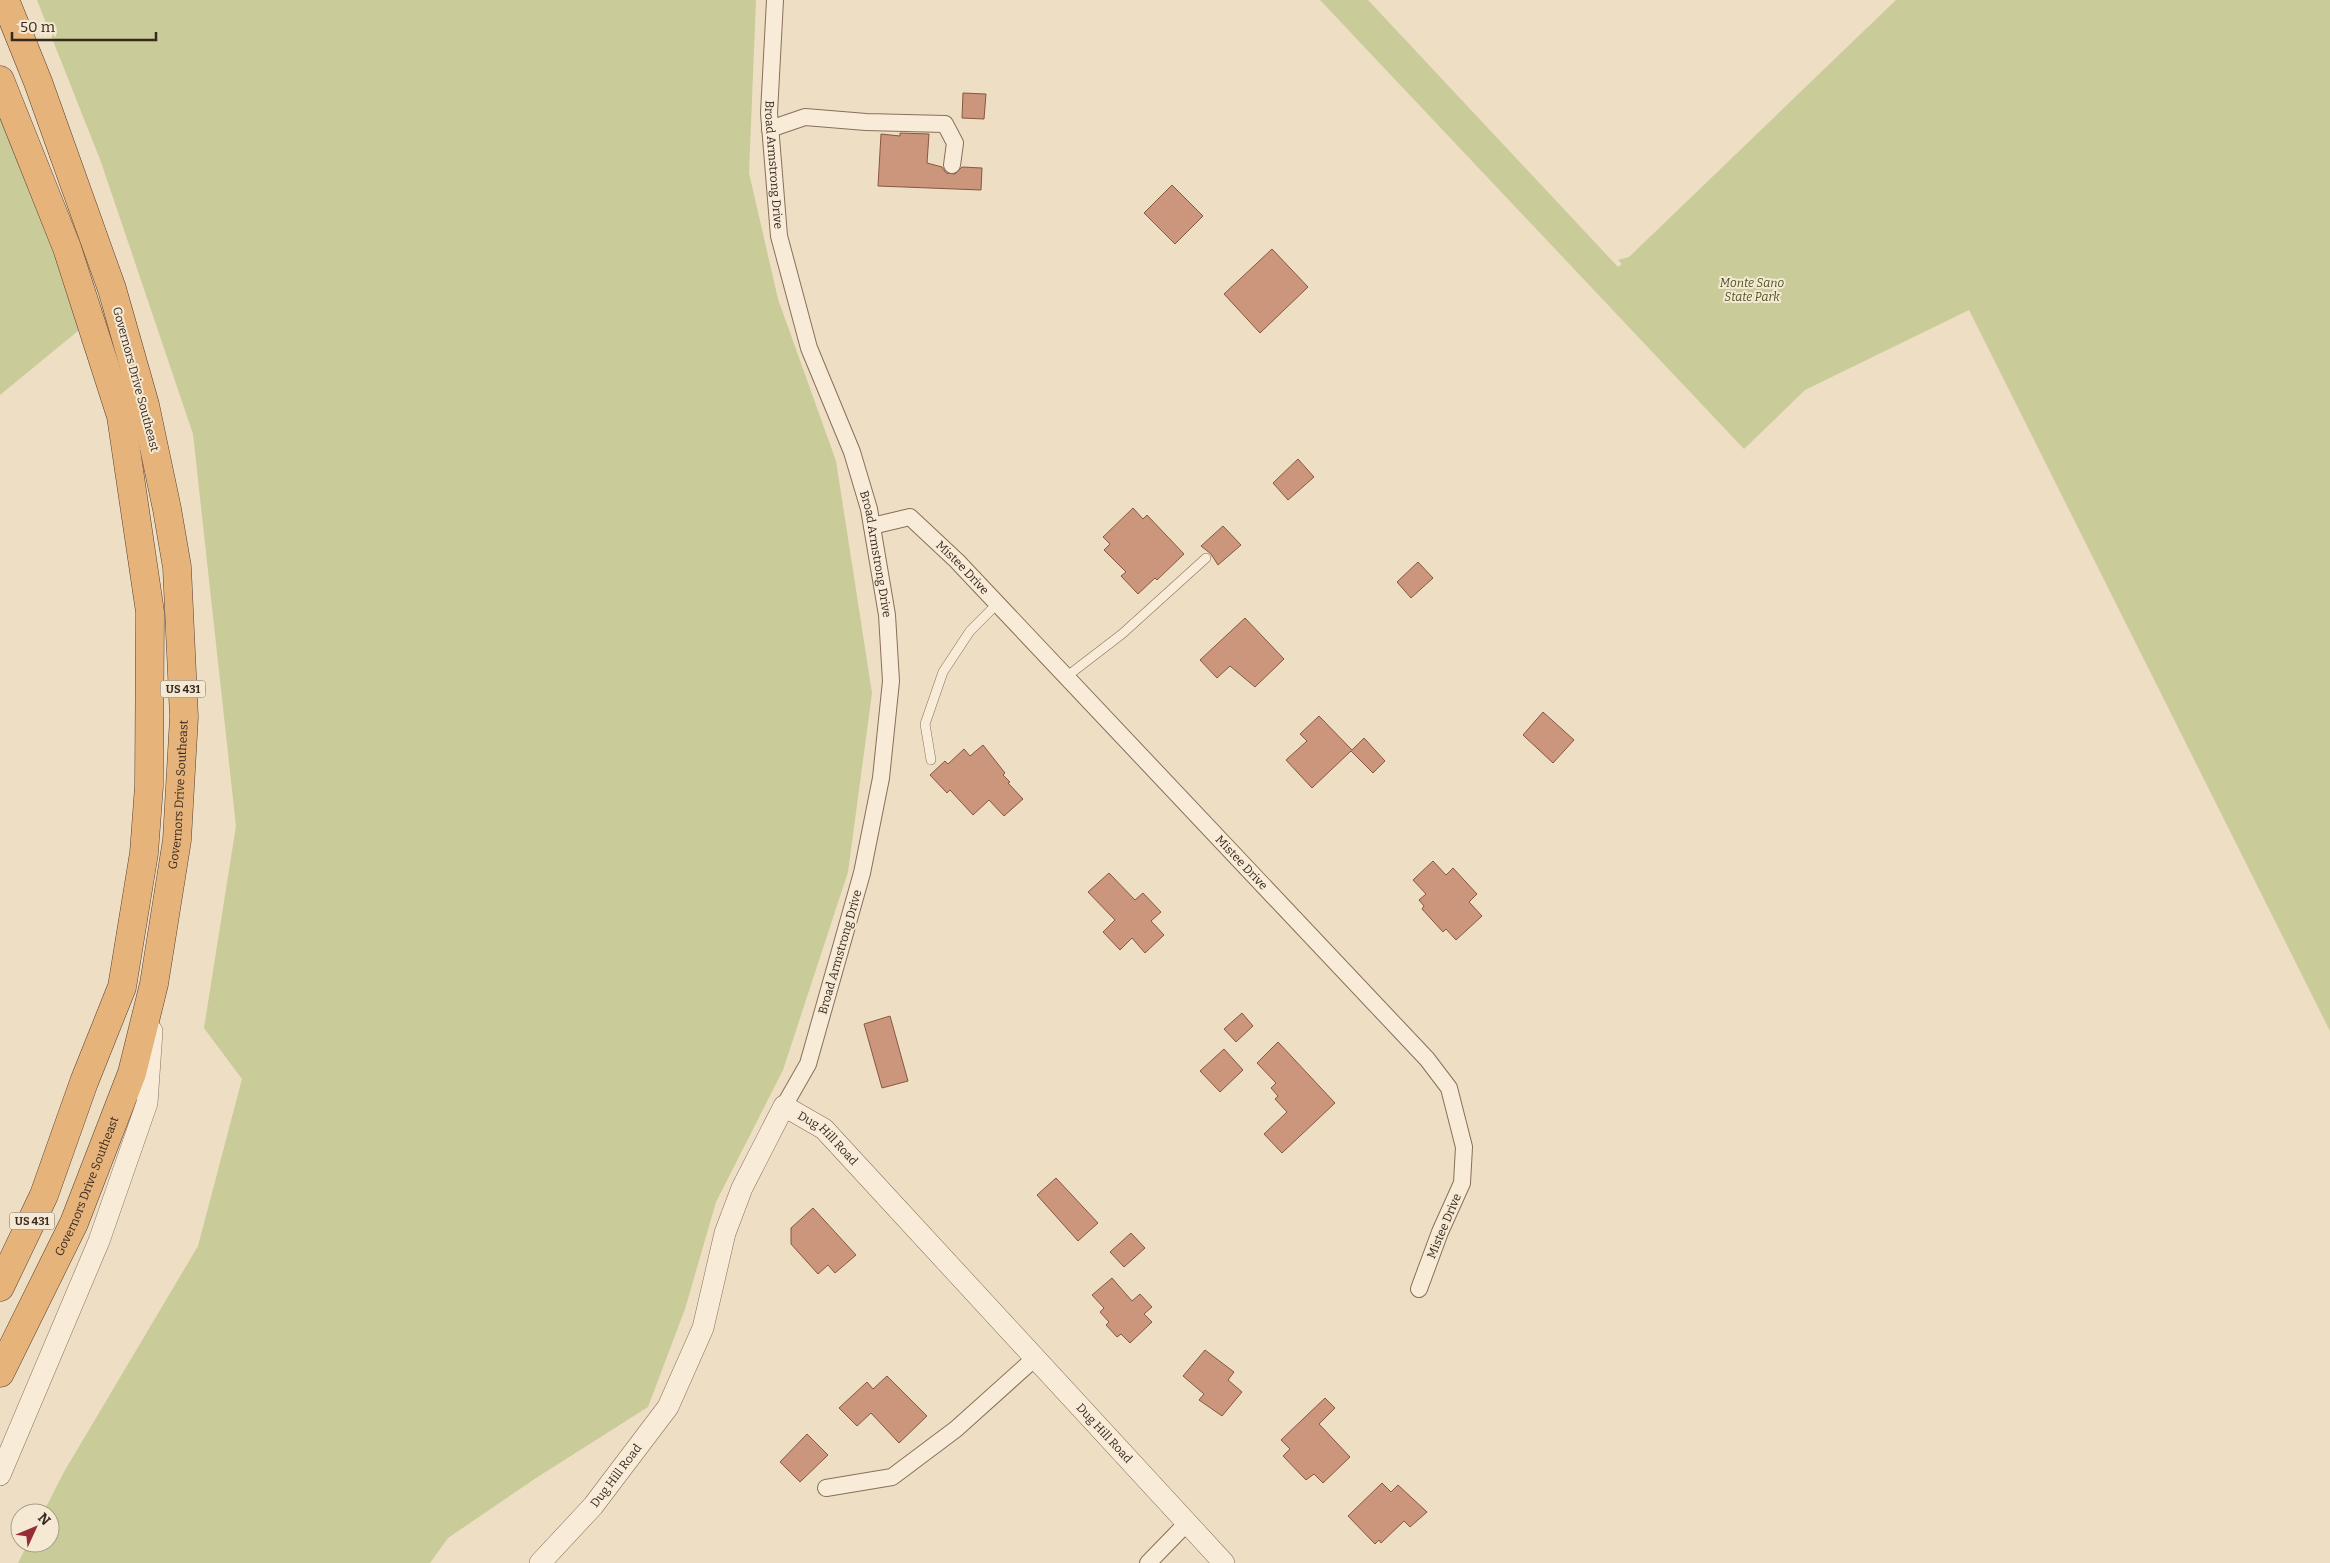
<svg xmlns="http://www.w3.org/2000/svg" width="2330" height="1563" font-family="Bitter,serif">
  <rect width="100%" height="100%" fill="#eddec4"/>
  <path fill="#c9cb98" d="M37,0H756L749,173L778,299L836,461L872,693L848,872L783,1070L716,1202L685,1309L648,1407L536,1478L448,1538L430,1563H18L28,1543H50V1513H43L64,1472L198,1246L242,1079L204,1028L236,826L193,434L101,162Z
    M1320,0H1368L1618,267L1622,264L1618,260L1629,257L1896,0H2330V1031L1969,310L1805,390L1744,449Z
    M0,80L90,321L0,395Z"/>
  <path fill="#cb967b" stroke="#875741" d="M963,93L986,94L984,119L962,118Z
    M900,133L929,134L927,163L942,167L946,173L955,174L962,167L982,168L981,190L878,186L881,134L900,136Z
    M1172,185L1203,216L1175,244L1144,213Z
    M1272,249L1308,287L1260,333L1224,294Z
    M1298,459L1314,477L1288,500L1273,483Z
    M1133,508L1143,519L1147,515L1184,554L1157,580L1155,578L1138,594L1121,576L1126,572L1104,550L1110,544L1103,537Z
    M1223,526L1241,545L1218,565L1211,554L1201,546Z
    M1418,562L1433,578L1411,598L1397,582Z
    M1245,618L1284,659L1255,687L1230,666L1217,678L1200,660Z
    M1543,712L1574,740L1553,763L1523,735Z
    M1319,716L1352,750L1364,738L1385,761L1373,773L1351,751L1312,788L1286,760L1307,741L1300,734Z
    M983,745L1005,773L1003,775L1010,782L1008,783L1023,799L1004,816L989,800L973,815L950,790L947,793L930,775L945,761L948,764L964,749L970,756Z
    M1433,861L1446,875L1453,868L1477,894L1469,902L1482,916L1456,940L1446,929L1443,932L1422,909L1424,906L1419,900L1426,894L1413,880Z
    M1109,873L1135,900L1143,893L1161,912L1151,921L1164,935L1145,953L1132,938L1120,950L1103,932L1115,920L1088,892Z
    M1242,1013L1253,1026L1236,1042L1224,1029Z
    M890,1016L908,1081L882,1088L864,1024Z
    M1278,1042L1335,1103L1282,1153L1264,1134L1287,1112L1275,1099L1278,1096L1271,1088L1276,1083L1257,1063Z
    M1224,1049L1243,1070L1220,1092L1200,1071Z
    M1056,1178L1098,1223L1078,1241L1037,1195Z
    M813,1208L856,1255L835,1273L828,1265L818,1274L791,1244V1228Z
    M1131,1233L1145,1248L1124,1267L1110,1252Z
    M1112,1278L1132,1301L1140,1294L1152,1307L1144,1314L1152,1322L1130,1343L1121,1334L1117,1337L1106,1325L1109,1322L1100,1312L1104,1308L1092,1295Z
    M1205,1350L1234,1372L1228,1380L1242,1392L1222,1416L1199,1400L1204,1394L1183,1376Z
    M887,1376L927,1416L899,1443L871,1413L857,1426L839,1408L867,1382L873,1389Z
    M1325,1398L1335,1408L1319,1424L1350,1457L1323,1483L1314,1474L1306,1480L1283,1456L1290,1449L1281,1440Z
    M807,1434L828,1455L800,1482L780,1462Z
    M1382,1483L1391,1492L1398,1485L1427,1512L1410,1527L1404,1521L1381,1543L1379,1540L1375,1544L1348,1516Z"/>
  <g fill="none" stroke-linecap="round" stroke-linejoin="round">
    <defs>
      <path id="service" d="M1066,677L1122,634L1206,558
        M931,760L925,724L943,672L970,631L997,604"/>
      <g id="minor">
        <path id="s1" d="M775,0L769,113L779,236L809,348L852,452L869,509L887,615L891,681L881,778L862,873L808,1064L784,1106"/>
        <path d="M770,129L805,117L866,122L945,124L955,143L952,165"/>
        <path id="s2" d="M872,526L910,517L957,561L1427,1059L1449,1088L1464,1147L1462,1183L1440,1232L1419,1289"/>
        <path d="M826,1488L892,1477L956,1429L1035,1358"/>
        <path d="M1148,1563L1187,1523"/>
      </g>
      <g id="tertiary">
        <path d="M0,1475L99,1241L147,1103L152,1031"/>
        <path id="s3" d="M540,1563L593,1506L668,1407L703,1328L725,1233L742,1188L784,1106L824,1129L1224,1563"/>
      </g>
      <g id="trunk">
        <path d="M0,80L67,248L121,416L150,612L149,786L144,853L122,987L84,1082L44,1195L0,1287"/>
        <path id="s4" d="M0,1373L74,1223L132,1073L154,984L177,840L184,717L177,567L167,509L145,405L112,289L38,82L5,0"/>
      </g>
    </defs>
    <use href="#service" stroke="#886f5b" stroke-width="10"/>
    <use href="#minor" stroke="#886f5b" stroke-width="18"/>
    <use href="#tertiary" stroke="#886f5b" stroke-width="22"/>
    <use href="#trunk" stroke="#563e2f" stroke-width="29"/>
    <use href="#service" stroke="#f8ecd8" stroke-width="9"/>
    <use href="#minor" stroke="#f8ecd8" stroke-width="16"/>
    <use href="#tertiary" stroke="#f8ecd8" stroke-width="21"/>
    <use href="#trunk" stroke="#e6b37a" stroke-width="28"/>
  </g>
  <g text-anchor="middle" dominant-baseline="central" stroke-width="4" stroke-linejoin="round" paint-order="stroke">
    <g fill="#f5e9d4" stroke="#716355" stroke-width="1">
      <rect x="160.5" y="680.5" width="45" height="17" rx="4"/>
      <rect x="9.5" y="1212.5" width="45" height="17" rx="4"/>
    </g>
    <g font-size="11" font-weight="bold" fill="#38291f">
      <text x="183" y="689">US 431</text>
      <text x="32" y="1221">US 431</text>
    </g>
    <g font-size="12" fill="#38291f" stroke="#f5e9d4">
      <text stroke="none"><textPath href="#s1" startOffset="165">Broad Armstrong Drive</textPath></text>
      <text transform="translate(136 379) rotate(75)">Governors Drive Southeast</text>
      <text stroke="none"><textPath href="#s1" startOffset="570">Broad Armstrong Drive</textPath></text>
      <text stroke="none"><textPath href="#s2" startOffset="112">Mistee Drive</textPath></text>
      <text stroke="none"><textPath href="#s4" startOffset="611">Governors Drive Southeast</textPath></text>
      <text stroke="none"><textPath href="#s2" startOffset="518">Mistee Drive</textPath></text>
      <text transform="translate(840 952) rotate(-74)">Broad Armstrong Drive</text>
      <text stroke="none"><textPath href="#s3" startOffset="581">Dug Hill Road</textPath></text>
      <text stroke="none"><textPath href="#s4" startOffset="206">Governors Drive Southeast</textPath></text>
      <text transform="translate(1444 1226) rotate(-67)">Mistee Drive</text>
      <text stroke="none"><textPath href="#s3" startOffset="986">Dug Hill Road</textPath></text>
      <text stroke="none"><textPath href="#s3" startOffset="116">Dug Hill Road</textPath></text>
    </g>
    <g font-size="12" font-style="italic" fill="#4c5426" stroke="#f5e9d4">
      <text x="1752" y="283">Monte Sano<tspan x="1752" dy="14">State Park</tspan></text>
    </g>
  </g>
  <g transform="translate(35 1528) rotate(46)"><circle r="24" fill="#f5e9d4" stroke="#a99c8c"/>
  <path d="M0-4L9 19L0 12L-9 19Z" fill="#962c35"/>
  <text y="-8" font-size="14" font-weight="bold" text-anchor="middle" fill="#38291f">N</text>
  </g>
  <path d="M12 32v8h144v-8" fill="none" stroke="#38291f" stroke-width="2.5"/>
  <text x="20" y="32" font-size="15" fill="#38291f" stroke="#f5e9d4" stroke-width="4" paint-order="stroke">50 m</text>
</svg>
